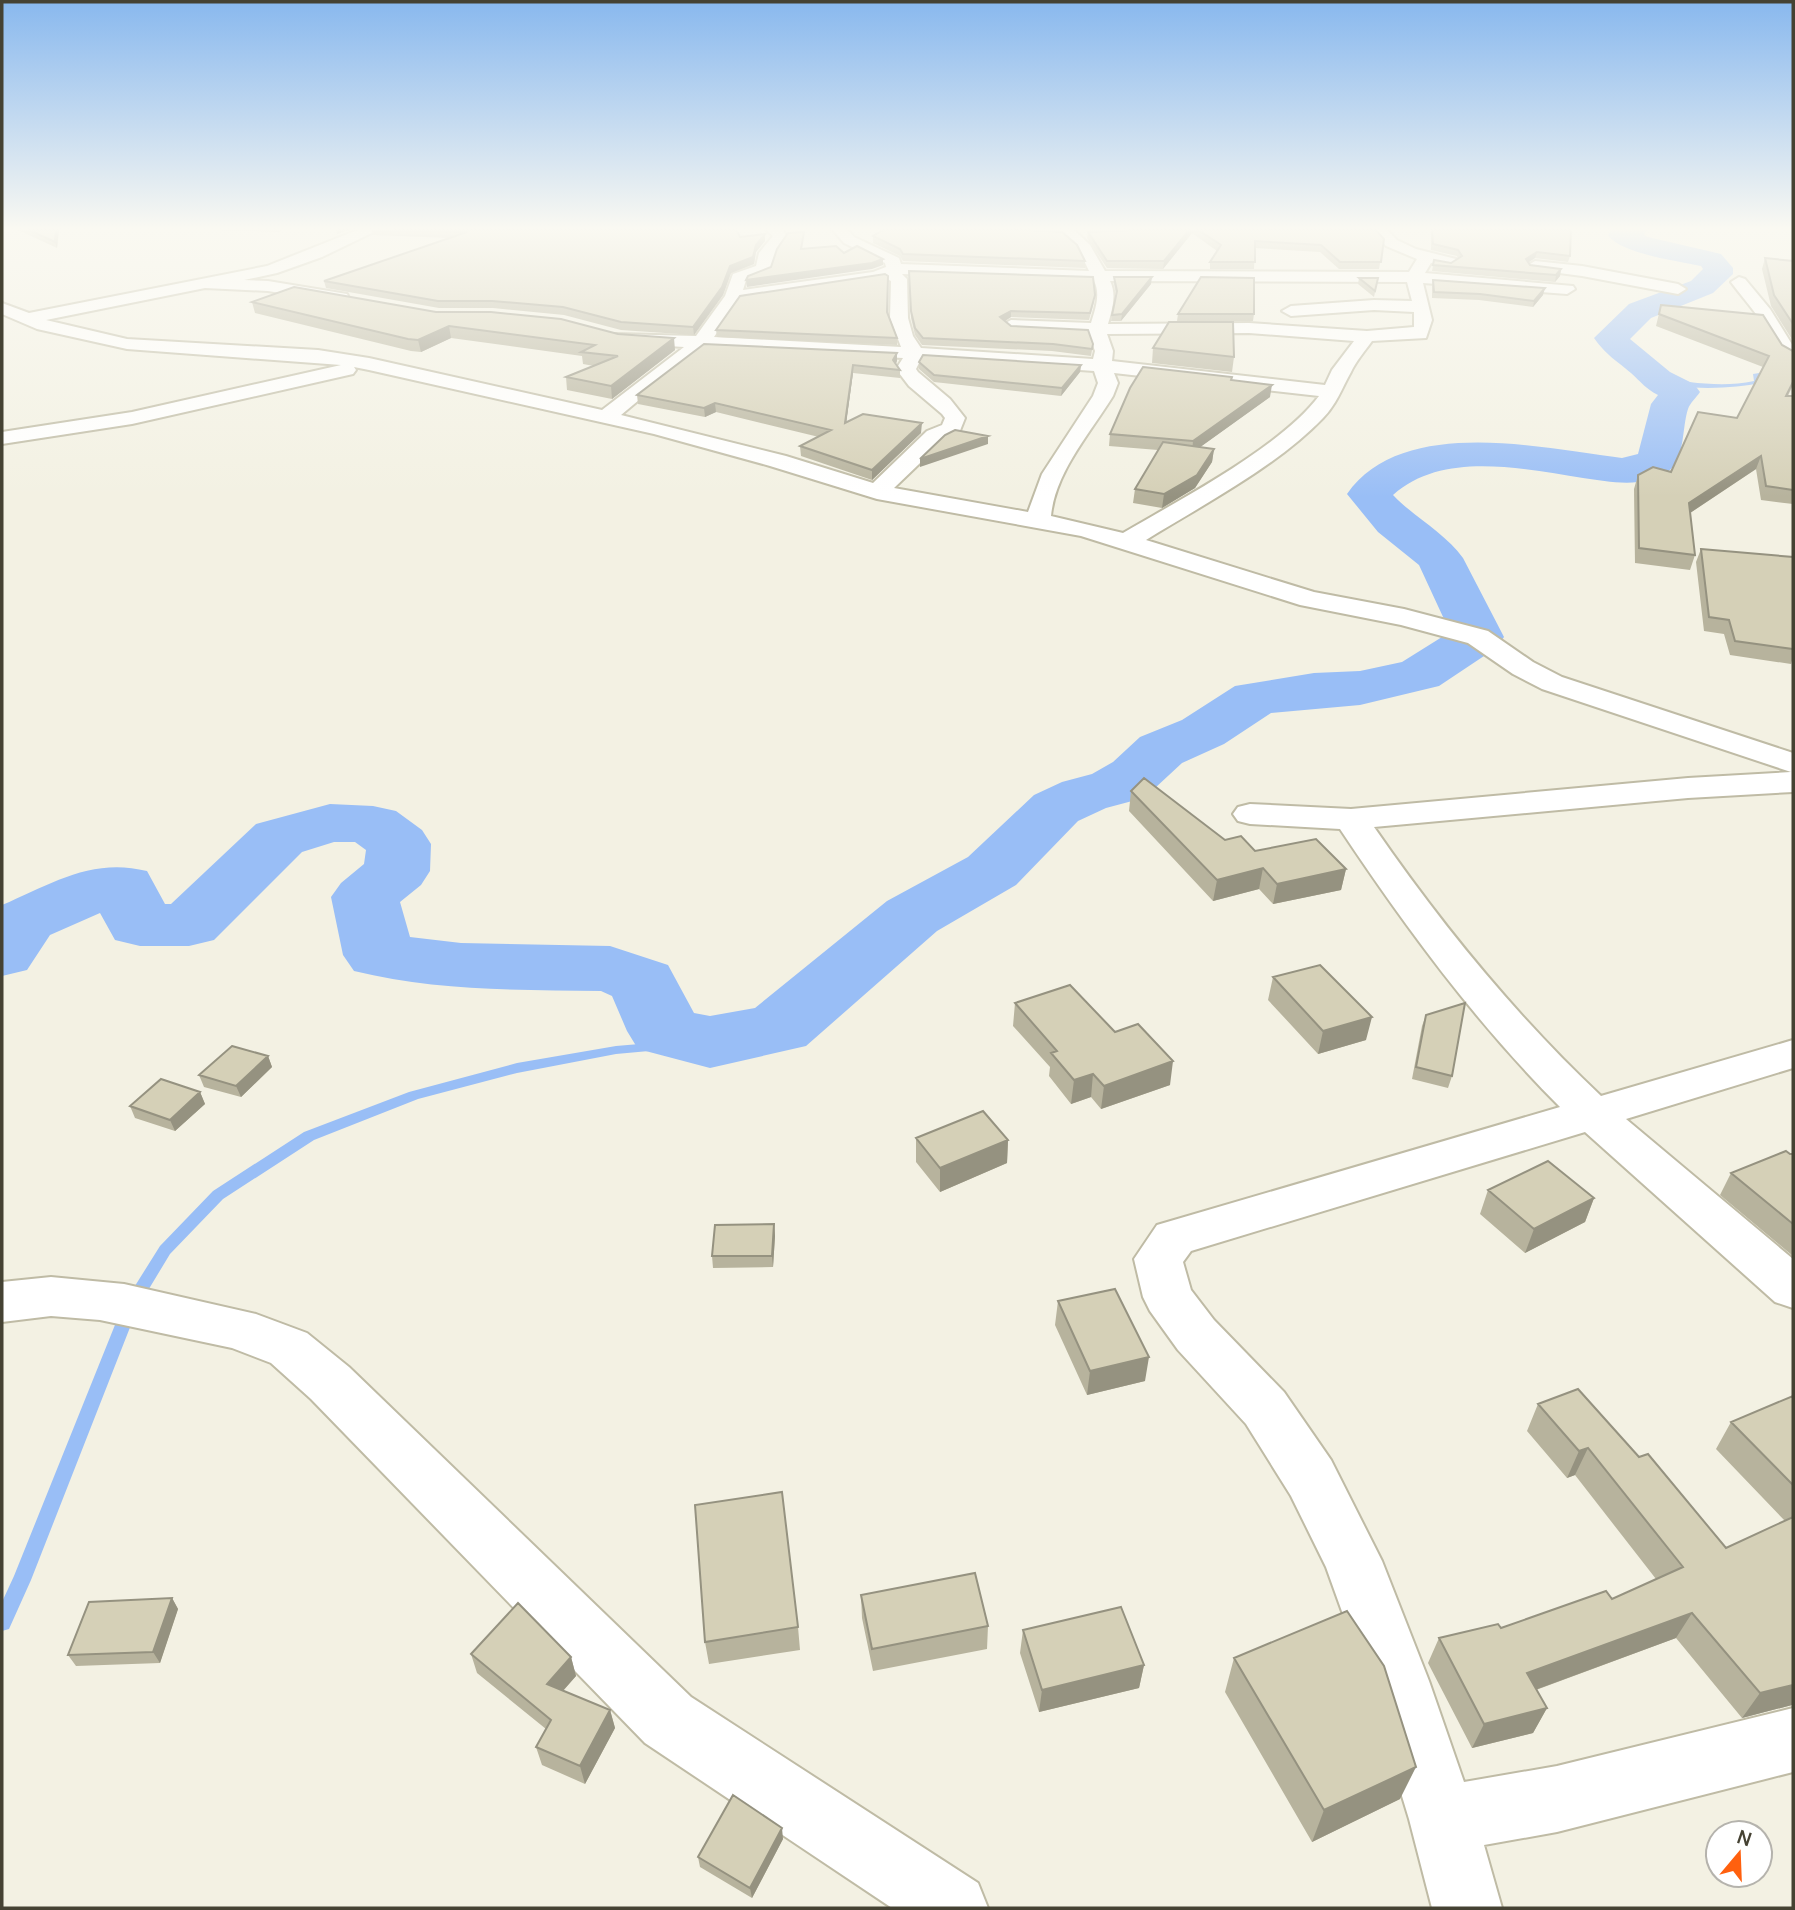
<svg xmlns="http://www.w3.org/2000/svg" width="1795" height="1910" font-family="Manrope,sans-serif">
  <rect width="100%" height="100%" fill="#f3f1e3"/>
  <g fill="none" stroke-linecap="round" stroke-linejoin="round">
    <path fill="#99bef6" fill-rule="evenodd" d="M1765,372L1793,376V380L1759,376L1760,383C1734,389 1678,391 1654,380L1657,378C1689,382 1722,388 1754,381L1753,374Z
      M710,1038L715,1039L717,1042L715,1045L616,1054L517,1073L418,1099L314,1140L223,1199L170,1254L138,1307L31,1580L9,1629L2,1631V1602L14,1576L123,1305L160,1246L213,1191L304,1132L409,1092L517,1063L616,1046Z"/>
    <path fill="#99bef6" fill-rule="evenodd" d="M1612,229H1647L1644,235L1648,237L1721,254L1733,268V274L1713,293L1651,318L1630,339L1670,372L1694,384L1700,392C1696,398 1690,403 1688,409C1682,427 1685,457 1670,470C1645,489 1611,482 1583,478C1523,469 1443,450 1393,495C1414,517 1445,533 1463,558L1504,637L1496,648L1439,686L1360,705L1271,713L1224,744L1182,763L1155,788L1136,800L1106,808L1078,821L1016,885L937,931L806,1046L710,1068L638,1049L627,1031L612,996L601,991C518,990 435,991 354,971L343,955L331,897L341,883L364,864L366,850L355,842H334L302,852L214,940L189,946H140L115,940L100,913L50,935L27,970L2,976V905C51,884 92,857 147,871L165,904H171L256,824L330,804L373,806L396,811L422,830L431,844L430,871L421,885L400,902L410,937L461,943L610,946L668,965L694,1013L710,1016L755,1008L887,901L968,857L1034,795L1062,782L1092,774L1113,762L1140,737L1182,720L1235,686L1314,673L1360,671L1402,662L1450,632L1419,565L1378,532L1347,494C1402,415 1542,448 1622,458L1638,454L1651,404L1658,395C1646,389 1641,382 1631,373C1616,360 1607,356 1594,338L1629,304L1691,281L1703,269L1701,266C1678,261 1621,254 1608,235Z"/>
    <defs>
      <path id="minor" d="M360,229H380L322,257L277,273L244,280L268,281L341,293L347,294L349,298L347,302L341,303L268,291L205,288L46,320L127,339L318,350L369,358L602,410L684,347L621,343L612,338L615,334L696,336L725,296L733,274L756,266L759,253L773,236L765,229H782L787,237L775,254L769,272L746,280L743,290L873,272L886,267L885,263L844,243L832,229H847L854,237L899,258L901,264L1089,271L1079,250L1057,229H1073L1090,245L1105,271L1409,272L1417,259L1386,246L1371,229H1386L1397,240L1416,249L1456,259L1458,262L1450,267L1431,263L1425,273L1573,286L1575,289L1567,294L1423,283L1432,320L1426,338L1372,341C1365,351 1356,361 1351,372C1342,388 1336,405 1323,418C1276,467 1204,504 1146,540L1314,592L1404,609L1488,631L1533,662L1562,677L1793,753V792L1688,798L1374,827C1441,924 1515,1015 1601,1096L1793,1040V1068L1626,1119L1793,1259V1308L1775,1302L1585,1132L1191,1251L1183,1262L1191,1290L1214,1320L1284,1392L1331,1460L1382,1561L1429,1681L1464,1782L1557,1766L1793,1708V1772L1557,1832L1484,1845L1502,1908H1432L1409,1819L1367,1681L1326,1567L1291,1496L1246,1424L1178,1350L1150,1311L1143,1297L1134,1259L1157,1225L1560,1107C1476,1023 1406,928 1340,829L1250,824L1238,821L1233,814L1238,807L1250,804L1351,809L1688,778L1791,772L1542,689L1513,674L1468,643L1401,625L1300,605L1081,536L877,499L770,466L654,434L369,370L354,367L356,370L353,374L132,424L2,444V432L132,412L341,365L127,349L37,329L2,314V303L29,313L267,266ZM902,274L1094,281C1101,294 1095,310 1091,323L1011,320L1002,325L1011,330L1089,334L1095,351L1093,359L921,348L913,336L908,318L907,279ZM885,278L891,281L890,318L901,347L714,337L739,300ZM1110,281L1407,282L1412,301L1374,300L1291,306L1282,311L1291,316L1374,310L1414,312V327L1367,331L1249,323L1108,324C1112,310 1117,295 1110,281ZM1249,333L1354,341L1332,370L1325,385L1112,361L1113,351L1107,334ZM707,348L903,358L896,369L909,386L942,414L945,418L942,425L927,431L873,483L786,456L621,415L676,369ZM921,359L1094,371L1098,383L1093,396L1042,474L1028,512L894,488L943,441L959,433L965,418L950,399L918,372L916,369ZM1114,373L1319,396C1281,447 1179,500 1123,533L1051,516C1055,472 1091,432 1113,396L1118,383Z
        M522,229H557C549,236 530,236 522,229Z
        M1535,261L1582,266L1678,284L1686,289L1678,294L1582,276L1529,269L1527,266Z
        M1739,277L1745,279L1770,309L1793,346V363C1773,358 1766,329 1756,314C1748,303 1739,293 1731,282Z
        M51,1277L124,1284L256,1314L307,1333L349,1367L691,1697L978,1883L988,1908H892L645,1743L311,1399L271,1363L232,1348L100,1320L51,1316L2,1322V1282Z"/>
    </defs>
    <use href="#minor" stroke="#bfbba5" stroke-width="4"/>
    <use href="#minor" fill="#fff" fill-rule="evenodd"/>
  </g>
  <path fill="#b7b39d" d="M16,229H59L57,248Z
    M183,229H281L280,232Z
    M371,229H736L740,237L765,241L756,252L754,264L731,273L723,295L694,335L621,330L564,315L493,308H439L326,288L324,281L449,238L373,235Z
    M1154,229H1375L1384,239L1379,269H1339L1320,252L1255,248L1254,269H1210V262L1217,251L1192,233L1163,269L1107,268L1087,238L1088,232Z
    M1431,229H1571L1570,256L1568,262L1535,258L1528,263L1530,265L1561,269L1560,276L1555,282L1432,271L1434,260L1451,263L1458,259L1457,256L1431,250Z
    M873,236L1085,261V268L903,261L900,256L873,243Z
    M1765,258L1793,261V341L1771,306L1762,269Z
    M909,271L1094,302L1089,320L1011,317L1005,321L1011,326L1093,344L1091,356L1052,351L922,345L915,335L911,318Z
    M1114,277L1151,284L1121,321H1111L1116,295L1114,284Z
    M1359,278H1378L1374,297L1358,284Z
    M1433,280L1543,295L1533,307L1479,300L1432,298V286Z
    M252,302L436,312L675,350L612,399L567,390L566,377L594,366L583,364L582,356L451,338L421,352L411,351L255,313Z
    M1661,305L1782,345L1793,351V385L1788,396H1793V504L1761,500L1756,469L1690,513L1695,555L1690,570L1635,563L1634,489L1638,475L1671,472L1737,418L1763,367L1656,326Z
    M888,313L897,338V345L717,337L716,330Z
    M1178,314H1254L1253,321H1177Z
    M1153,348L1234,357L1232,372L1152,363Z
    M897,353V361L896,364L900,370V378L853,373L846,422L921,433L872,480L801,456L800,446L819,437L716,412L705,417L638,404L637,395Z
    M919,362L1081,365L1080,372L1061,396L934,382L919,369Z
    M1232,377V381L1270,397L1200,447L1214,449L1212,462L1195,488L1162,508L1133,503L1135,489L1158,450L1109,446L1110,434Z
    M1701,549L1793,557V657L1791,664L1730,655L1724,634L1704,631L1696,562Z
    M1131,791L1225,840L1255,851L1346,869L1341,890L1273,904L1259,889L1213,901L1129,811Z
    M1273,977L1366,1040L1318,1054L1268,1000Z
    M1015,1003L1115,1032L1170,1085L1101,1109L1091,1097L1071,1104L1049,1076L1050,1067L1013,1026Z
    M1426,1015L1452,1076L1448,1088L1412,1079L1422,1026Z
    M268,1056L272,1067L241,1097L204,1087L199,1075Z
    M200,1092L205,1104L175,1131L135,1118L130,1106Z
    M916,1138L1008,1140L1007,1163L940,1192L916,1162Z
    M1793,1154V1256L1720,1195L1731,1173Z
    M1488,1190L1594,1198L1585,1222L1525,1253L1480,1214Z
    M774,1224L775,1236L773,1267L713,1268L712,1256Z
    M1058,1301L1145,1381L1087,1395L1055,1325Z
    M1793,1396V1706L1792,1705L1742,1718L1676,1638L1536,1690L1547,1708L1533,1733L1472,1748L1428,1663L1439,1638L1501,1628L1612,1599L1656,1579L1575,1475L1567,1478L1527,1431L1538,1404L1639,1457L1726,1548L1785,1521L1716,1449L1731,1422Z
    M861,1595L988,1626L987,1649L873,1671L862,1618Z
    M172,1598L178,1609L160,1663L76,1666L68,1655Z
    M798,1627L800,1650L709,1664L705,1642Z
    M1023,1630L1144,1665L1139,1688L1039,1712L1020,1653Z
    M471,1654L571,1657L576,1676L563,1691L610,1710L615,1728L585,1784L542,1765L536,1747L546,1729L477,1673Z
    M1234,1658L1400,1799L1312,1842L1225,1692Z
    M783,1839L752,1898L700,1867L698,1857Z"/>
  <path fill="#959280" d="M56,229H59L57,248L55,242Z
    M336,229H352L337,234Z
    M1190,229H1193L1192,233L1163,269L1164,261Z
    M765,234V241L756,252L754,264L731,273L723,295L694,335L693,327L730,266L756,245Z
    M1537,252L1535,258L1524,265L1526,259Z
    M883,259V265L872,269L747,287L746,280Z
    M1561,269L1560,276L1555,282L1556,275Z
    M1152,277L1151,284L1121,321L1122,314Z
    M1545,288L1543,295L1533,307L1534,301Z
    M1011,311V317L1000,324V317Z
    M449,326L451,338L421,352L418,340Z
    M674,338L675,350L612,399L611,386Z
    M897,353V361L893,369V360Z
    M853,365V373L845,432V423Z
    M1081,365L1080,372L1061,396L1062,388Z
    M1272,385L1270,397L1192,453L1193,441Z
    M715,403L716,412L705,417L704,408Z
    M922,423L921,433L872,480V470Z
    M988,436V444L920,467V459Z
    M1214,449L1212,462L1195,488L1162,508L1164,494Z
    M1761,456L1756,469L1684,517L1689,503Z
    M1263,868L1259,889L1213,901L1217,880Z
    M1346,869L1341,890L1273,904L1277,884Z
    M1372,1017L1366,1040L1318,1054L1323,1031Z
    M268,1056L272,1067L241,1097L236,1086Z
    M1173,1061L1170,1085L1101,1109L1104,1086Z
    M1093,1074L1091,1097L1071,1104L1074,1080Z
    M200,1092L205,1104L175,1131L170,1120Z
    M1008,1140L1007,1163L940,1192V1168Z
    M1594,1198L1585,1222L1525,1253L1534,1229Z
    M774,1224L775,1236L773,1267L772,1256Z
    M1149,1357L1145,1381L1087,1395L1090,1371Z
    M1588,1448L1575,1475L1567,1478L1579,1451Z
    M172,1598L178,1609L160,1663L153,1652Z
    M1692,1613L1676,1638L1513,1698L1527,1673Z
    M571,1657L576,1676L552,1703L547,1684Z
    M1144,1665L1139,1688L1039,1712L1042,1690Z
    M1793,1685L1792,1705L1742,1718L1760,1693Z
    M1547,1708L1533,1733L1472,1748L1484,1724Z
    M610,1710L615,1728L585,1784L580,1766Z
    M1416,1767L1400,1799L1312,1842L1324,1810Z
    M782,1828L783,1839L752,1898L750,1888Z"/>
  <path fill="#d5d0b7" stroke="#959280" stroke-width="2" d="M27,229H56L55,242Z
    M392,229H736L740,237L765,234L756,245L753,257L730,266L722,287L693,327L621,322L563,307L492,301H438L324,281L467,232Z
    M885,229H1012L1062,232L1077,245L1085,261L903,254L900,249L873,236Z
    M1154,229H1190L1164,261H1107L1088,232Z
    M1197,229H1375L1384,239L1381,262H1340L1321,245L1255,241V262H1210L1221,245Z
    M1432,229H1571L1570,256L1537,252L1526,259L1530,265L1561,269L1556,275L1433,265L1434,260L1451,263L1462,256L1458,250L1433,244Z
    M804,232L801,249L836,246L844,253L857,246L883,259L872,263L746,280L748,276L771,267L777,249L788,233Z
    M1765,258L1793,261V324L1774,295Z
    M909,271L1093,277L1095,295L1090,313L1011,311L1000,317L1011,326L1088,330L1093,344L1092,349L1053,344L923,338L915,328L911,311Z
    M885,274L888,276L887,312L897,338L716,330L740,296Z
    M1114,277H1152L1122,314L1112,315L1117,291Z
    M1201,277L1254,278V314H1178Z
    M1359,278H1378L1375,291Z
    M1433,280L1545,288L1534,301L1480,294L1434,292Z
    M294,287L436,312H491L561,319L618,334L674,338L611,386L566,377L618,356L581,352L595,345L449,326L418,340L408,339L252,302Z
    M1661,305L1763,315L1782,345L1793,351V382L1786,396H1793V490L1766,486L1761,456L1689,503L1695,555L1639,548L1638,475L1653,467L1671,472L1698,412L1737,418L1769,356L1659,314Z
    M1169,322H1233L1234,357L1153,348Z
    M704,344L897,353L893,360L900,370L853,365L845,423L863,414L922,423L872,470L800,446L831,430L715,403L704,408L637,395Z
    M923,355L1081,365L1062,388L934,375L919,362Z
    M1143,367L1232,377L1231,380L1272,385L1193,441L1110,434L1130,388Z
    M955,430L988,436L920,459L945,435Z
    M1163,442L1214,449L1197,475L1164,494L1135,489Z
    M1701,549L1793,557V649L1735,641L1729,620L1709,617Z
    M1144,778L1225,840L1241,836L1255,851L1316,839L1346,869L1277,884L1263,868L1217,880L1131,791Z
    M1320,965L1372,1017L1323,1031L1273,977Z
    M1070,985L1115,1032L1138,1024L1173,1061L1104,1086L1093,1074L1074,1080L1051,1053L1057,1051L1015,1003Z
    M1465,1003L1452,1076L1416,1067L1426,1015Z
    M232,1046L268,1056L236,1086L199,1075Z
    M161,1079L200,1092L170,1120L130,1106Z
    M983,1111L1008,1140L940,1168L916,1138Z
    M1786,1151L1790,1154H1793V1224L1731,1173Z
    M1548,1161L1594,1198L1534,1229L1488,1190Z
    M774,1224L772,1256H712L715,1225Z
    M1115,1289L1149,1357L1090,1371L1058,1301Z
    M1578,1389L1639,1457L1648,1454L1726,1548L1793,1517V1685L1760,1693L1692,1613L1527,1673L1547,1708L1484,1724L1439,1638L1498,1624L1501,1628L1606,1591L1612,1599L1683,1567L1588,1448L1579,1451L1538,1404Z
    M1793,1396V1485L1731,1422Z
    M782,1492L798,1627L705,1642L695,1505Z
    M975,1573L988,1626L872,1649L861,1595Z
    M172,1598L153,1652L68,1655L89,1602Z
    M518,1603L571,1657L547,1684L610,1710L580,1766L536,1747L551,1720L471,1654Z
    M1121,1607L1144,1665L1042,1690L1023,1630Z
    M1347,1611L1384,1666L1416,1767L1324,1810L1234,1658Z
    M733,1795L782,1828L750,1888L698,1857Z"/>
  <linearGradient id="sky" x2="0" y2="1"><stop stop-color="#88b8ee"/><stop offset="0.46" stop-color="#faf9f2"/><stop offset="1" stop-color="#faf9f2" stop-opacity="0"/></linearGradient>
  <rect width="1795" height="497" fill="url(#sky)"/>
  <rect width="1795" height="1910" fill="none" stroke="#454233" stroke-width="7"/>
  <g transform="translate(1739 1854) rotate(19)"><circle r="33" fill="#ffffff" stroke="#b5b3ad" stroke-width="2"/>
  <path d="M0-5L12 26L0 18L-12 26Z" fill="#ff600e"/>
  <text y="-10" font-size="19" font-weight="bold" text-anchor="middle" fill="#454233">N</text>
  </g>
</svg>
